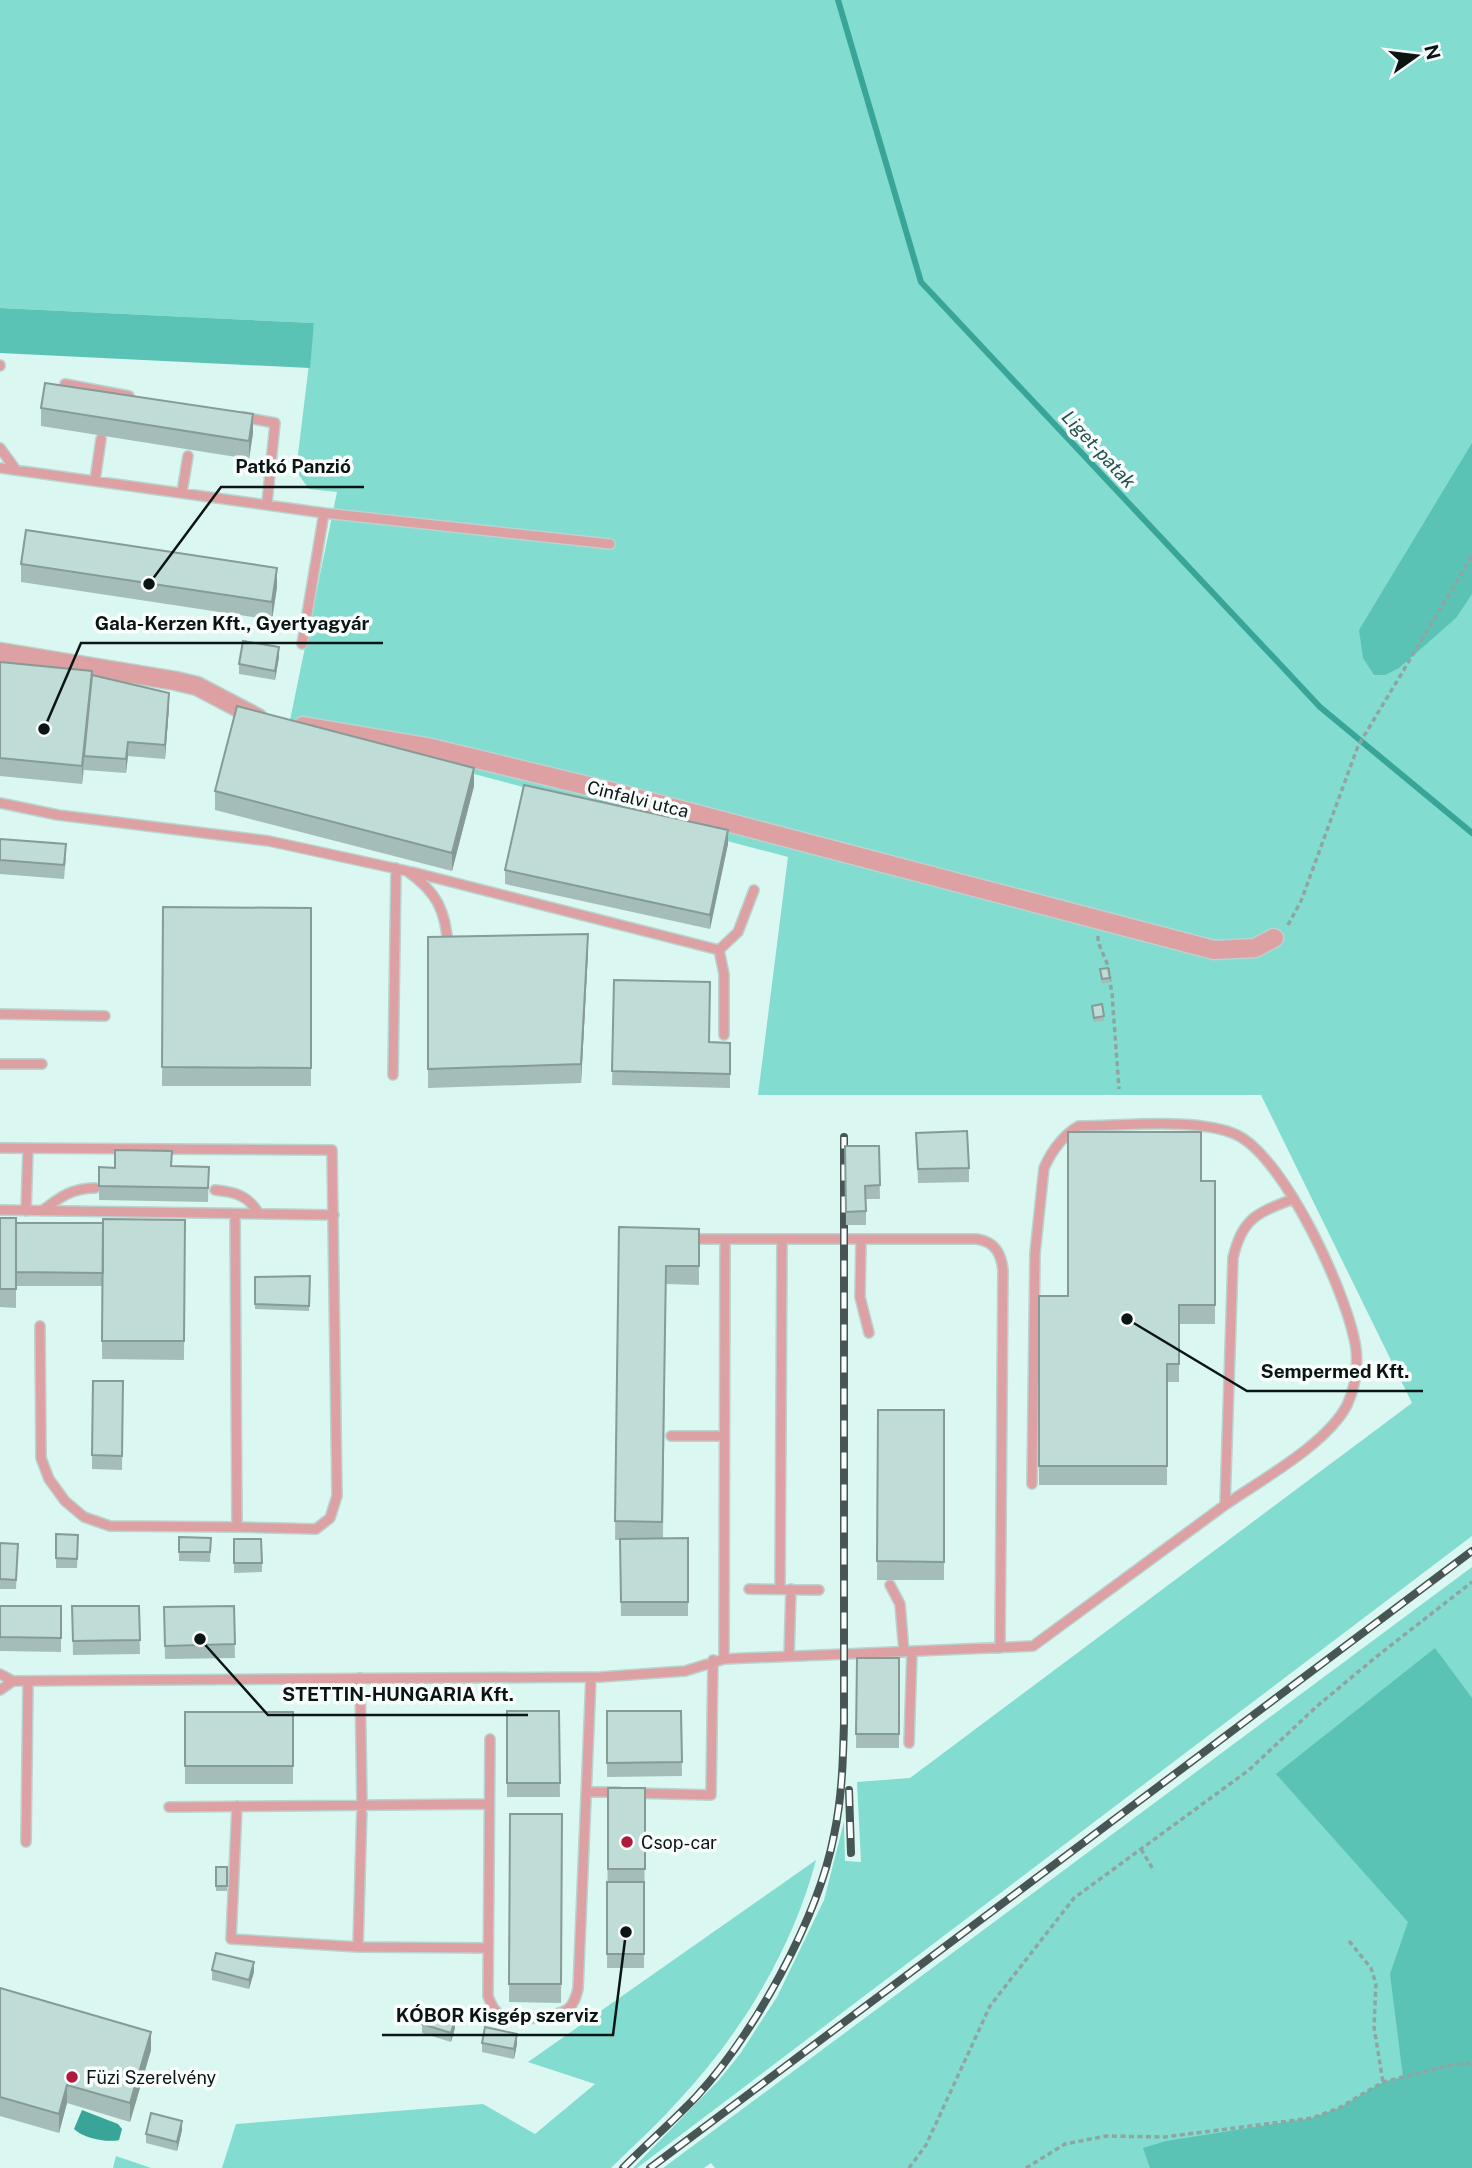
<svg xmlns="http://www.w3.org/2000/svg" width="1472" height="2168" font-family="'Public Sans',sans-serif">
  <rect width="100%" height="100%" fill="#daf7f2"/>
  <path fill="#82dccf" d="M0,0H1472V1536L637,2168H633L719,2080L740,2054L777,1997L824,1900L844,1822L845,1861L861,1862L857,1782L910,1778L1412,1403L1261,1095H758L788,857L414,758L288,730L337,492L309,489L296,471L314,323L0,308Z
    M1472,1567V2168H715L711,2163L704,2168H663Z
    M816,1860C793,1948 741,2034 679,2100C658,2124 634,2145 611,2168H222L236,2124L483,2104L535,2134L595,2084L528,2062Z
    M116,2156L151,2168H113Z"/>
  <path fill="#5bc3b5" d="M0,308L314,323L310,368L0,353Z
    M1472,443V594L1456,618L1399,668L1385,675H1374L1363,658L1359,630Z
    M1435,1648L1472,1698V2168H1150L1143,2148L1166,2141L1312,2118L1339,2108L1383,2082L1403,2077L1390,1974L1408,1922L1276,1774Z"/>
  <path fill="#39a598" d="M82,2110L118,2124L122,2129L119,2140C107,2143 83,2138 74,2129Z"/>
  <g fill="none" stroke-linecap="round" stroke-linejoin="round">
    <path stroke="#39a598" stroke-width="6" d="M838,0L921,282L1320,707L1472,833"/>
    <defs>
      <path id="lane" d="M0,366V365
        M65,384L129,396
        M243,417L275,423L267,503
        M0,448L16,470
        M0,468L324,513L302,644
        M95,480L101,439
        M182,492L188,456
        M324,513L610,544
        M0,803L58,815L269,841L407,871C437,892 446,911 448,947
        M412,872L719,950L738,932L754,890
        M719,950L724,974V1035
        M0,1014L105,1016
        M0,1064H42
        M393,1075L396,868
        M0,1148L332,1150L337,1496L330,1518L316,1529L237,1527
        M215,1190C235,1192 248,1195 259,1214
        M0,1210L334,1215
        M26,1211L28,1149
        M42,1211C60,1197 72,1188 95,1188
        M688,1239H977C995,1242 1001,1253 1003,1270L1000,1648
        M861,1240L860,1297L869,1333
        M40,1326L41,1458L49,1479L65,1501L84,1517L110,1526L237,1527L235,1214
        M671,1436H724
        M1032,1484L1035,1253L1044,1168C1052,1150 1062,1136 1079,1126C1122,1126 1200,1117 1237,1135C1285,1158 1349,1297 1356,1349C1358,1368 1355,1388 1347,1405C1327,1444 1261,1480 1225,1505
        M890,1585L900,1604L904,1652
        M749,1589L819,1590
        M780,1589L782,1240
        M789,1656L791,1589
        M724,1659L725,1240
        M0,1674L13,1681L600,1677L685,1671L724,1659L1033,1646L1225,1505L1233,1258C1242,1218 1257,1213 1293,1199
        M0,1690L13,1681
        M490,1739L488,1996C490,2001 492,2007 496,2011C509,2023 554,2019 568,2009C574,2004 576,1997 578,1989L591,1677
        M909,1743L912,1651
        M587,1792H619
        M633,1793L711,1795L713,1660
        M237,1806L231,1939L358,1947L488,1948
        M169,1807L489,1804
        M26,1842L28,1681
        M358,1947L362,1805L360,1678"/>
      <path id="street" d="M0,652L176,681L197,686L258,718
        M303,726L427,747L609,791L1214,950L1255,948L1274,938"/>
    </defs>
    <use href="#lane" stroke="#b9d3ce" stroke-width="12"/>
    <use href="#street" stroke="#b9d3ce" stroke-width="21"/>
    <path stroke="#8fa5a2" stroke-width="3.5" stroke-dasharray="5 3.5" stroke-linecap="butt" d="M1288,925L1301,901L1358,746L1472,556
      M1098,936V942L1107,963L1112,994L1119,1089
      M1141,1849L1154,1871
      M1349,1941L1371,1968L1376,1984L1374,2027L1383,2082
      M909,2168L926,2145L990,2006L1074,1898L1249,1770L1316,1707L1376,1657L1472,1582
      M1026,2168L1065,2144L1106,2136L1165,2137L1312,2118L1339,2108L1383,2082L1451,2065L1472,2063"/>
    <use href="#lane" stroke="#dda1a4" stroke-width="9"/>
    <use href="#street" stroke="#dda1a4" stroke-width="18"/>
    <defs>
      <path id="rail" d="M849,1790L851,1853
        M623,2168C647,2144 673,2121 696,2097C754,2034 818,1919 834,1835C842,1798 843,1761 844,1723V1137
        M650,2168L1472,1551"/>
    </defs>
    <use href="#rail" stroke="#475654" stroke-width="8"/>
    <use href="#rail" stroke="#f9fefd" stroke-width="5" stroke-dasharray="16" stroke-linecap="butt"/>
  </g>
  <path fill="#a4bdb9" d="M41,408L253,433L249,459L41,426Z
    M21,564L277,587L272,620L21,582Z
    M279,657L275,680L239,674V664Z
    M0,662L92,675L169,707L165,759L128,756L126,773L84,770V769L82,784L0,776Z
    M474,786L452,871L215,810V791Z
    M0,839L66,858L64,879L0,874Z
    M728,844L710,929L505,884V870Z
    M163,907L311,908V1086H162Z
    M428,937L588,952L581,1083L428,1088Z
    M1100,969L1110,978V982L1102,984Z
    M614,980L709,1042L730,1043V1088L612,1085Z
    M1092,1006L1104,1016V1021L1094,1022Z
    M916,1133L969,1168V1182L918,1183Z
    M845,1146H879L880,1199H866V1225H846Z
    M172,1166L209,1167L208,1202L99,1200V1167Z
    M1201,1181H1215V1324H1179V1382H1167V1485H1039V1296H1068Z
    M0,1218L16,1223H103L185,1220L184,1360L102,1359V1286H16V1251V1308L0,1307Z
    M619,1227L699,1229V1285L666,1284L663,1538H688V1616H621L620,1540H615Z
    M310,1276L309,1311L255,1309V1277Z
    M123,1381L122,1470L92,1469V1455Z
    M878,1410H944V1580H877Z
    M56,1534L78,1535L77,1568H56Z
    M179,1537L211,1538L210,1562L179,1561Z
    M234,1539L262,1563V1572L234,1573Z
    M0,1543L18,1544L16,1589H0Z
    M0,1606H61V1652L0,1651Z
    M72,1606H139L140,1654L73,1655Z
    M234,1606L235,1658L165,1659L164,1607Z
    M857,1658H899V1748H856Z
    M507,1711H559L560,1797H507Z
    M607,1711H681L682,1776L607,1777Z
    M185,1712H293V1784H185Z
    M608,1788H645L644,1968H607Z
    M510,1814H562L561,2003L509,2002Z
    M216,1867H227V1891H216Z
    M212,1970L254,1972L249,1989L212,1980Z
    M0,1988L151,2050L130,2122L67,2103L59,2133L0,2116Z
    M422,2024L455,2028L451,2042L422,2033Z
    M482,2043L517,2044L514,2059L482,2052Z
    M182,2130L177,2151L146,2143V2134Z"/>
  <path fill="#869a96" d="M253,414V433L249,459V441Z
    M277,568V587L272,620V602Z
    M279,647V657L275,680V671Z
    M92,671L84,756L82,784V766Z
    M169,693V707L165,759V745Z
    M128,742V756L126,773V759Z
    M474,768V786L452,871V853Z
    M728,830V844L710,929V915Z
    M588,934V952L581,1083V1064Z
    M254,1962V1972L249,1989V1980Z
    M455,2019V2028L451,2042V2033Z
    M151,2032V2050L130,2122V2103Z
    M517,2034V2044L514,2059V2049Z
    M67,2085V2103L59,2133V2114Z
    M182,2121V2130L177,2151V2142Z"/>
  <path fill="#bfdcd7" stroke="#869a96" stroke-width="2" d="M45,383L253,414L249,441L41,408Z
    M26,530L277,568L272,602L21,564Z
    M243,641L279,647L275,671L239,664Z
    M0,662L92,671L82,766L0,758Z
    M92,675L169,693L165,745L128,742L126,759L84,756Z
    M237,706L474,768L452,853L215,791Z
    M524,785L728,830L710,915L505,870Z
    M0,839L66,844L64,865L0,860Z
    M163,907L311,908V1068L162,1067Z
    M588,934L581,1064L428,1069V937Z
    M1108,968L1110,978L1102,979L1100,969Z
    M614,980L710,982L709,1042L730,1043V1074L612,1071Z
    M1102,1004L1104,1016L1094,1018L1092,1006Z
    M967,1131L969,1168L918,1169L916,1133Z
    M1068,1132H1201V1181H1215V1305H1179V1364H1167V1466H1039V1296H1068Z
    M845,1146H879L880,1185L865,1186L866,1211L846,1212Z
    M115,1150L172,1151L171,1166L209,1167L208,1188L99,1186V1167L115,1168Z
    M0,1218H16V1289H0Z
    M103,1219L185,1220L184,1341H102Z
    M16,1223H103V1273L16,1272Z
    M619,1227L699,1229V1266H666L662,1522L615,1521Z
    M310,1276L309,1306L255,1304V1277Z
    M93,1381H123L122,1456L92,1455Z
    M878,1410H944V1562L877,1561Z
    M56,1534L78,1535L77,1559L56,1558Z
    M179,1537L211,1538L210,1552H179Z
    M688,1538V1602H621L620,1539Z
    M234,1539H261L262,1563H234Z
    M0,1543L18,1544L16,1580L0,1579Z
    M0,1606H61V1638L0,1637Z
    M72,1606H139L140,1640L73,1641Z
    M234,1606L235,1644L165,1646L164,1607Z
    M857,1658H899V1734H856Z
    M507,1711H559L560,1783H507Z
    M607,1711H681L682,1762L607,1763Z
    M185,1712H293V1766H185Z
    M608,1788H645V1869H608Z
    M510,1814H562L561,1984H509Z
    M216,1867H227V1886H216Z
    M607,1882H644V1954H607Z
    M216,1953L254,1962L249,1980L212,1970Z
    M0,1988L151,2032L130,2103L67,2085L59,2114L0,2097Z
    M426,2010L455,2019L451,2033L422,2024Z
    M485,2027L517,2034L514,2049L482,2043Z
    M151,2113L182,2121L177,2142L146,2134Z"/>
  <g fill="#af1a3c" stroke="#f9fefd" stroke-width="2.5">
    <circle cx="627" cy="1842" r="7"/>
    <circle cx="72" cy="2077" r="7"/>
  </g>
  <g text-anchor="middle" dominant-baseline="central" stroke-width="7" stroke-linejoin="round" paint-order="stroke">
    <g font-size="18" fill="#0b1514" stroke="#f9fefd">
      <text transform="translate(638 799) rotate(14)">Cinfalvi utca</text>
    </g>
    <g font-size="18" fill="#0b1514" stroke="#f9fefd" text-anchor="start">
      <text x="641" y="1842">Csop-car</text>
      <text x="86" y="2077">Füzi Szerelvény</text>
    </g>
    <g font-size="19" font-style="italic" fill="#23514b" stroke="#f9fefd">
      <text transform="translate(1099 449) rotate(47)">Liget-patak</text>
    </g>
  </g>
  <path fill="none" stroke="#0b1514" stroke-width="2.5" d="M149 584L221 487H364M44 729L81 643H383M1127 1319L1247 1391H1423M200 1639L268 1715H528M626 1932L613 2035H382"/>
  <g fill="#0b1514" stroke="#f9fefd" stroke-width="2.5">
    <circle cx="149" cy="584" r="7"/>
    <circle cx="44" cy="729" r="7"/>
    <circle cx="1127" cy="1319" r="7"/>
    <circle cx="200" cy="1639" r="7"/>
    <circle cx="626" cy="1932" r="7"/>
  </g>
  <g font-size="19" text-anchor="middle" font-weight="bold" fill="#0b1514" stroke="#f9fefd" stroke-width="7" stroke-linejoin="round" paint-order="stroke">
    <text x="293" y="473">Patkó Panzió</text>
    <text x="232" y="630">Gala-Kerzen Kft., Gyertyagyár</text>
    <text x="1335" y="1378">Sempermed Kft.</text>
    <text x="398" y="1701">STETTIN-HUNGARIA Kft.</text>
    <text x="497" y="2022">KÓBOR Kisgép szerviz</text>
  </g>
  <g transform="translate(1416 56) rotate(76)" stroke="#f9fefd" stroke-width="5" paint-order="stroke">
  <path d="M0-5L12 26L0 18L-12 26Z" fill="#0b1514"/>
  <text y="-10" font-size="19" font-weight="bold" text-anchor="middle" fill="#0b1514">N</text>
  </g>
</svg>
